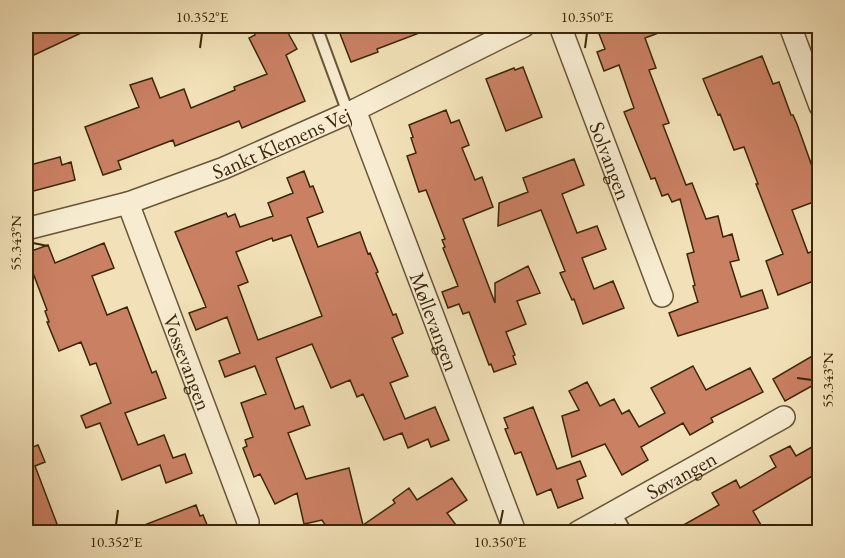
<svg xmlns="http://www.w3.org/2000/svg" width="845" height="558" font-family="'EB Garamond',serif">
  <rect width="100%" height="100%" fill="#f2e1b8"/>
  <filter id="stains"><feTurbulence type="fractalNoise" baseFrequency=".00333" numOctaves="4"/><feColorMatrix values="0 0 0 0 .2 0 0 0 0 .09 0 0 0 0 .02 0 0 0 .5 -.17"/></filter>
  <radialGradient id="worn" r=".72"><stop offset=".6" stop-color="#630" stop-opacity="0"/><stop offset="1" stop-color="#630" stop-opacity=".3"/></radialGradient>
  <path fill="#ca8063" stroke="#3b2609" stroke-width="1.5" fill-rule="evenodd" d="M26,26H96L34,55L26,38Z
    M250,26H284L297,49L286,55L305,101L242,128L239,121L175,146L173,140L118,161L121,169L103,175L85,127L139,107L130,85L152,78L160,98L184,89L191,108L235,90L234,87L267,74L249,38L255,35Z
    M337,26H434L435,27L377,49L378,52L351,62Z
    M596,26H672V28L645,38L656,68L649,70L669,123L663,125L686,185L692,183L706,219L718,216L723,237L732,234L739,260L730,262L741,297L762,290L768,308L678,336L669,313L698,302L693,286L695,285L687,254L694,252L680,199L672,202L668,194L662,196L655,178L651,179L624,112L634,108L619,65L604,71L597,52L605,49Z
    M762,56L773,84L779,82L791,115H793L797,124L819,186V200L792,210L808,253L819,249V279L778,295L766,261L783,254L756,184H758L744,147L734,150L720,114L718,115L703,79Z
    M523,67L542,117L506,131L486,79L514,68L515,70Z
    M446,110L451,123L459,120L469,145L462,148L475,180L482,177L493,207L463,219L495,303V283L528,266L540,293L517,301L526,324L506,332L515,355L513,356L516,364L494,372L491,364L489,365L469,312L463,314L459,304L448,308L442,292L458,286L443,248L445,247L442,240L445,239L426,190L419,192L407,156L416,153L411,138L413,137L409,125Z
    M60,157L62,165L71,162L75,180L26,193V166Z
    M574,159L584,185L562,194L577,233L597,226L606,249L582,258L594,289L613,281L624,308L583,324L574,299L572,300L560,273L565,271L541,210L498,226L499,203L528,192L523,178Z
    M304,171L310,187L313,186L323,212L307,218L318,247L360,232L368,254L370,253L378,272L376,273L393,315L396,314L403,333L392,338L408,376L390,383L405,419L435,407L449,440L431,447L428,439L408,448L402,433L384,440L363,394L357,397L350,380L331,388L312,344L276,358L295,409L303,406L310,425L288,433L306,479L349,468L363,525L395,503L393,500L394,499L409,488L417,500L452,478L467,500L447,513L456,525L445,532H330L322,520L304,524L297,493L275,504L260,474L254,477L243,448L247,446L245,440L253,437L241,403L266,394L255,366L225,377L219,361L240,353L227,317L196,330L189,313L206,307L175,232L226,213L228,217L235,214L240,227L273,216L268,203L293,193L287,178ZM291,235L322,316L258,340L238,286L248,282L236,252L272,238L273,241Z
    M104,243L114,268L92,276L107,315L127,307L152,373L156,371L166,398L125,413L138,445L164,435L173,458L185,454L192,473L166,483L160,465L122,480L100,423L86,428L81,416L111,403L96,363L90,365L81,342L59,351L47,322H49L45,311L47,310L33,273L26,275V253L48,245L55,263Z
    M819,352V382L785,401L773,379Z
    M693,366L706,390L750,368L763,392L711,418L713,422L690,435L683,423L641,447L648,460L622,475L605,444L572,457L562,416L579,410L569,391L587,382L600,406L614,399L622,414L629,410L639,427L665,413L651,388Z
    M533,407L557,469L580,461L586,476L577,480L583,498L558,508L551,489L537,495L521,452L515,454L505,429L508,428L504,418Z
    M819,443V472L753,511L765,532H671L719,505L712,493L736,480L740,488L776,467L770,456L790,446L796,456Z
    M26,445H27L28,449L38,445L45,462L35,466L60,532H26Z
    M196,505L200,516L203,515L210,532H129V531Z"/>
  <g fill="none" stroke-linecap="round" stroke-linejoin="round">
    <defs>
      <path id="lane" d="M316,26L348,113
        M615,512L626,532"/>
      <g id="street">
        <path id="s1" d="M560,26L662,296"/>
        <path d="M790,26L820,106"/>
        <path id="s2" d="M355,110L515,532"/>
        <path id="s3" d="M128,203L248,522"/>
        <path id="s4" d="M26,229L128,203L224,168L355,110L524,26"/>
        <path id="s5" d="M578,532L784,417"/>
      </g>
    </defs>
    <use href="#lane" stroke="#695535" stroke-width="14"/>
    <use href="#street" stroke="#695535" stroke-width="24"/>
    <use href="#lane" stroke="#f7ecd1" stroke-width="10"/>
    <use href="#street" stroke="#f7ecd1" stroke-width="21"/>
  </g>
  <path fill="none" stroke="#3b2609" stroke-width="2" d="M200,48L202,33M585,48L587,33M33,243L48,246M797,378L812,380M116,525L118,510M500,525L503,510"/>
  <g text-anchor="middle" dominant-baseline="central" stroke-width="4.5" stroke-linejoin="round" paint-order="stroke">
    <g font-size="21" fill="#3b2609" stroke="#f7ecd1">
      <text stroke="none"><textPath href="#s4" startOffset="270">Sankt Klemens Vej</textPath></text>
      <text stroke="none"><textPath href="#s1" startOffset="144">Solvangen</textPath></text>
      <text stroke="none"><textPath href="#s2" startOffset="226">Møllevangen</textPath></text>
      <text stroke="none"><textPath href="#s3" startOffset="170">Vossevangen</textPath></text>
      <text stroke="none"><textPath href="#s5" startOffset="118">Søvangen</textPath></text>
    </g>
  </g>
  <rect width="845" height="558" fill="none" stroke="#f2e1b8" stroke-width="66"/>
  <rect x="33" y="33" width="779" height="492" fill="none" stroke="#3b2609" stroke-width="2"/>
  <g font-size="15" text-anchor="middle" fill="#3b2609">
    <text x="202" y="22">10.352°E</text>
    <text x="587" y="22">10.350°E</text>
    <text transform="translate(16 243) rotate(-90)" y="5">55.343°N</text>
    <text transform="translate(828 380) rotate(-90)" y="5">55.343°N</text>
    <text x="116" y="547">10.352°E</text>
    <text x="500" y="547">10.350°E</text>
  </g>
  <rect width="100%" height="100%" filter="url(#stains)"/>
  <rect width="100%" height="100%" fill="url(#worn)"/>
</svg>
